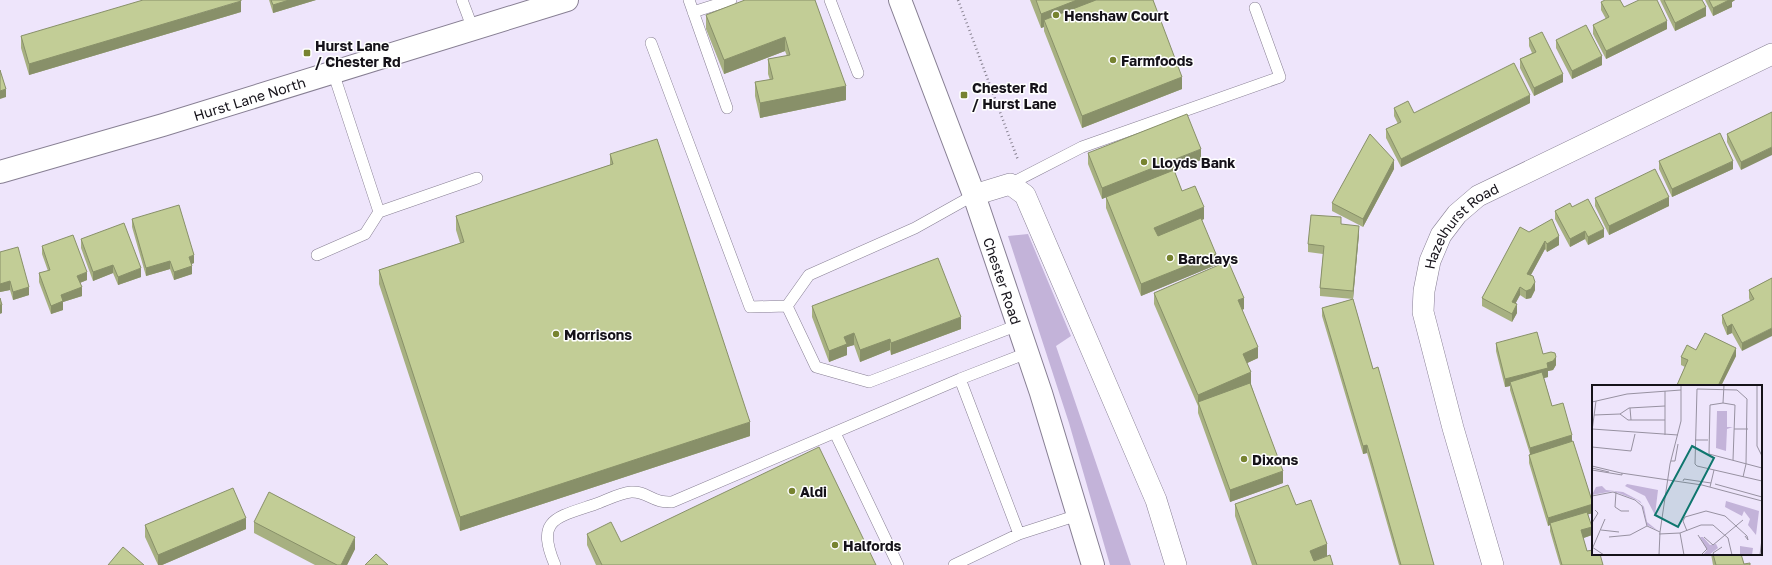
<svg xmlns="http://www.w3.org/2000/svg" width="1772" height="565" font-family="'Golos Text',sans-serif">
  <rect width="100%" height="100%" fill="#eee5fb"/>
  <path fill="#c3b3d9" d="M1028,234L1071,336L1056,346L1131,565H1110L1069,423L1008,236Z"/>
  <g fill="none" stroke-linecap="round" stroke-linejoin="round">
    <defs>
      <path id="service" d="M462,0L473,29
        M689,0L727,108
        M830,0L858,73
        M693,12L731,0
        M651,43L750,307L787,306
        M333,72L379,212
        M1010,184L1082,147L1280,77L1255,8
        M974,195L915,228L809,275L787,306L816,367L869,382L1018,325
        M317,255L365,234L379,212L477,178
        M960,379L1019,534
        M835,433L898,565
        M555,565C536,520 554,518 593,505C605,501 619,493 631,492C643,491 649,498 660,501C664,502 668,502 672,502L960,379L1027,353
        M954,565L1019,534L1078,515"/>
      <g id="minor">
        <path d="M974,195L1010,184L1025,195L1156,500L1176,565"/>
        <path id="s1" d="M1493,565L1453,428L1423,312L1424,291L1430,261L1441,235L1457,214L1478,196L1772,54"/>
      </g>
      <g id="tertiary">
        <path id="s2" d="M0,172L163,125L567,0"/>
      </g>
      <g id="secondary">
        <path id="s3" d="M900,0L974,195L1041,393L1093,565"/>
      </g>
    </defs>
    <use href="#service" stroke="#877f93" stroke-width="12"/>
    <use href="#minor" stroke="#877f93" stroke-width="22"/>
    <use href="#tertiary" stroke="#877f93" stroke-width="24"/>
    <use href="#secondary" stroke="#877f93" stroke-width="24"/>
    <path stroke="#86808f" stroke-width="2.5" stroke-dasharray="1 3" stroke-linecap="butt" d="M958,0L1018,160"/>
    <use href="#service" stroke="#fff" stroke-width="11"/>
    <use href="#minor" stroke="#fff" stroke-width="21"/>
    <use href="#tertiary" stroke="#fff" stroke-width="22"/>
    <use href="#secondary" stroke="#fff" stroke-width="22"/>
  </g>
  <path fill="#a7b081" d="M269,0H316L273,13Z
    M815,0L846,100L760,118L755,96V82L770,80L768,74V59L787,56L785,51L724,74L706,29V15Z
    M1030,0H1153L1182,89L1082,128L1044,31V27L1041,28Z
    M1660,0H1702L1706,16L1675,31Z
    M1705,0H1735L1732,2V7L1713,16Z
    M1601,2L1624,7L1667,29L1606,59L1593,34V25L1606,19L1601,10Z
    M241,12L29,75L21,48V36Z
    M1529,38L1563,82L1534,96L1520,68V59L1532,53L1529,46Z
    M1556,40L1602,65L1572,79L1556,48Z
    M1530,103L1401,167L1386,138V129L1398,124L1394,116V108L1414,113Z
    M1772,112L1741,170L1727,142V134Z
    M1088,153L1201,160L1174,171L1182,191L1204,219L1202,220L1216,265L1141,296L1106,208V197L1102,199L1088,164Z
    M610,154L750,436L460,531L379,284V270L460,243L456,230V216L610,165Z
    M1659,161L1733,169L1672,197L1659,169Z
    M1394,169L1363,227L1332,211V203Z
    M1595,198L1669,206L1609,235L1595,206Z
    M1572,207L1604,237L1588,245L1585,239L1570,247L1555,219V211Z
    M132,219L194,263L191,264L192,274L174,280L170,269L146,276L132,227Z
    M1529,232L1559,245L1547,252L1545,249L1531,275L1535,290L1531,298L1526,299L1520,295L1515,304L1517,313L1512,322L1482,306V298Z
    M1359,234L1353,299L1373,369L1434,565H1399L1367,453L1363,454L1322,316V308L1353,299L1320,296V288L1323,254L1308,252V244Z
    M81,239L141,277L118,285L113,273L93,281L81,248Z
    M42,246L87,280L80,283L82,296L63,302V310L51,314L39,282V273L48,271L42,254Z
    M0,252L29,295L13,300L10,290L0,292Z
    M1772,278L1742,351L1732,333L1727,335L1722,323V315L1750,301L1749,298V290Z
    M1154,293L1244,309L1242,310L1258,358L1247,363L1251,384L1283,483L1230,502L1198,413V406L1154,304Z
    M812,306L961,329L891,355L890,350L860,362L854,345L847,347V355L829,362L812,317Z
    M1496,343L1543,354L1556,365L1553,370L1548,371V377L1544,378L1552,406L1572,442L1593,513L1588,514L1592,535L1583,538L1587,551L1603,565H1560L1550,531V525L1548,526L1529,463V455L1530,454L1510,390V386L1505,387L1496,351Z
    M1696,350L1736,356L1721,386H1677V385L1685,367L1681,365V357Z
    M1235,504L1296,505L1333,565H1252L1235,516Z
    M254,522L355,549L347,565H315L254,533Z
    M145,525L246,529L162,565H158L145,537Z
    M587,534L621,542L876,565H596L587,545Z
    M1711,554H1741L1744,564L1750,565H1713Z"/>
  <path fill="#889069" d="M289,0H316L273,13V5Z
    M1077,0H1108L1044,20V27L1041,28V14Z
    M1729,0H1735L1732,2V7L1713,16V8Z
    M241,1V12L29,75V64Z
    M1706,7V16L1675,31V23Z
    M1667,21V29L1606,59V51Z
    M785,37V51L724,74V60Z
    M1602,56V65L1572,79V71Z
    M1563,74V82L1534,96V88Z
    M1182,77V89L1082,128V116Z
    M846,86V100L760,118V103Z
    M6,89V97L0,99V91Z
    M1530,95V103L1401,167V159Z
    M1772,147V155L1741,170V162Z
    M1201,149V160L1102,199V188Z
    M1394,160V169L1363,227V219Z
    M1733,161V169L1672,197V189Z
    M1669,197V206L1609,235V226Z
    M1204,207V219L1154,239V228Z
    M1359,226V234L1353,299V291Z
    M1604,229V237L1588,245V237Z
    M1585,231V239L1570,247V239Z
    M1559,236V245L1547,252V244Z
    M1545,241V249L1527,282V274Z
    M1216,254V265L1141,296V284Z
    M194,255V263L189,265V257Z
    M170,261V269L146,276V268Z
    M113,265V273L93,281V272Z
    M192,266V274L174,280V272Z
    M141,268V277L118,285V277Z
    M87,272V280L77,284V276Z
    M10,281V290L0,292V284Z
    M1535,282V290L1531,298L1526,299V291Z
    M29,287V295L13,300V292Z
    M82,287V296L63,302V310L51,314V306L61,295Z
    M1520,287V295L1512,310V302Z
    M1244,298V309L1238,311V300Z
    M1517,304V313L1512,322V314Z
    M0,305H2V313L0,314Z
    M961,317V329L891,355V343Z
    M1732,324V333L1727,335V327Z
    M1772,328V336L1742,351V343Z
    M854,333V345L847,347V355L829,362V351L844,337Z
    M890,339V350L860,362V350Z
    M1258,347V358L1243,365V354Z
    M1736,348V356L1721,386H1718Z
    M1556,357V365L1553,370L1548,371V377L1512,386L1510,382V386L1505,387V379L1547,363Z
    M1251,372V384L1200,406L1198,402V407V395Z
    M750,422V436L460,531V517Z
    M1572,435V443L1530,456V448Z
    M1367,445V453L1363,454V446Z
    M1283,471V483L1230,502V490Z
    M1593,504V513L1551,525L1550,523V525L1548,526V518Z
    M246,518V529L162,565H158V555Z
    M1592,527V535L1581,539V530Z
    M355,537V549L347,565H341Z
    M1327,544V556L1310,562V551Z"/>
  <path fill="#c2cd96" stroke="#889069" d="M143,0H241V1L29,64L21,36Z
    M271,0H289L273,5Z
    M745,0H815L846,86L760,103L755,82L773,79L768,59L790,55L785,37L724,60L706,15Z
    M1036,0H1077L1041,14Z
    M1096,0H1153L1182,77L1082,116L1044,20Z
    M1605,0H1620L1624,7L1639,0H1657L1667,21L1606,51L1593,25L1609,17L1601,2Z
    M1664,0H1702L1706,7L1675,23Z
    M1709,0H1729L1713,8Z
    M1586,25L1602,56L1572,71L1556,40Z
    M1542,32L1563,74L1534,88L1520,59L1536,52L1529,38Z
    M1514,63L1530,95L1401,159L1386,129L1401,122L1394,108L1408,101L1414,113Z
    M0,70L6,89L0,91Z
    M1772,112V147L1741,162L1727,134Z
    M1187,114L1201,149L1102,188L1088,153Z
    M1720,133L1733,161L1672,189L1659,161Z
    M1370,134L1394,160L1363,219L1332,203Z
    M657,139L750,422L460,517L379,270L464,242L456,216L613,164L610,154Z
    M1655,169L1669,197L1609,226L1595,198Z
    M1174,170L1182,191L1195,186L1204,207L1154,228L1158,236L1201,218L1216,254L1141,284L1106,197Z
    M1588,199L1604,229L1588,237L1585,231L1570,239L1555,211L1570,203L1572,207Z
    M179,205L194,255L189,257L192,266L174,272L170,261L146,268L132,219Z
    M1311,215L1341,217V224L1359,226L1353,291L1320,288L1324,246L1308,244Z
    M1552,219L1559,236L1547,244L1545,241L1527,274L1533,276L1535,282L1531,289L1526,291L1520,287L1512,302L1517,304L1512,314L1482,298L1520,227L1529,232Z
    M124,223L141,268L118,277L113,265L93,272L81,239Z
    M73,235L87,272L77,276L82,287L61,295L63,301L51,306L39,273L50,270L42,246Z
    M18,247L29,287L13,292L10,281L0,284V252Z
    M938,258L961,317L891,343L890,339L860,350L854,333L844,337L847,344L829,351L812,306Z
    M1228,261L1244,298L1238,300L1258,347L1243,354L1251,372L1198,395L1154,293Z
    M1772,278V328L1742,343L1732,324L1727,327L1722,315L1754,299L1749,290Z
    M0,298L2,305H0Z
    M1353,299L1373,369L1378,367L1434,565H1401L1367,445L1363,446L1322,308Z
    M1537,332L1543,354L1551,352L1555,353L1556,357L1553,361L1547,363L1548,368L1505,379L1496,343Z
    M1705,333L1736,348L1718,386H1680L1677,385L1688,360L1681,357L1687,345L1696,350Z
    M1542,372L1552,406L1563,403L1572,435L1530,448L1510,382Z
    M1250,383L1283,471L1230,490L1198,402Z
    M1573,441L1593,504L1548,518L1529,455Z
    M819,447L876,565H602L587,534L611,522L621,542Z
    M1288,485L1296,505L1311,500L1327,544L1310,551L1314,561L1330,555L1333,565H1257L1235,504Z
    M233,488L246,518L158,555L145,525Z
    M269,492L355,537L341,565H337L254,522Z
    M1587,512L1592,527L1581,530L1587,551L1593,550V554H1600L1603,565H1562L1550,523Z
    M123,547L144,565H108Z
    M376,554L388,565H365Z
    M1713,554H1741L1744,564L1750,563V565H1716Z"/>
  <g fill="#778330" stroke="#fff" stroke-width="1.5">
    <circle cx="1056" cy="15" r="4"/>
    <rect x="303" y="49" width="8" height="8" rx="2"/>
    <circle cx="1113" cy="60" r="4"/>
    <rect x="960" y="91" width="8" height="8" rx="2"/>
    <circle cx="1144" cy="162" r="4"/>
    <circle cx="1170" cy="258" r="4"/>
    <circle cx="556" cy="334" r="4"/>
    <circle cx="1244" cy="459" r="4"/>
    <circle cx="792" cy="491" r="4"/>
    <circle cx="835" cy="545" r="4"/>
  </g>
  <g text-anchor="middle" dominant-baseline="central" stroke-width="3" stroke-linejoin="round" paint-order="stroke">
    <g font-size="14" font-weight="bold" fill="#151219" stroke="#fff" text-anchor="start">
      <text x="1064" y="15">Henshaw Court</text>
      <text x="315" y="45">Hurst Lane<tspan x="315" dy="16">/ Chester Rd</tspan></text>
      <text x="1121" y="60">Farmfoods</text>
      <text x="972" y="87">Chester Rd<tspan x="972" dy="16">/ Hurst Lane</tspan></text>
      <text x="1152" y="162">Lloyds Bank</text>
      <text x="1178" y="258">Barclays</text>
      <text x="564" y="334">Morrisons</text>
      <text x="1252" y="459">Dixons</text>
      <text x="800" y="491">Aldi</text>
      <text x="843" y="545">Halfords</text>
    </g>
    <g font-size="14" fill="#151219" stroke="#fff">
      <text stroke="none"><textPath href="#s2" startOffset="260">Hurst Lane North</textPath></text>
      <text stroke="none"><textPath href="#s1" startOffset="362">Hazelhurst Road</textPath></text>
      <text stroke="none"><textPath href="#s3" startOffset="299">Chester Road</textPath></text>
    </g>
  </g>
  <g transform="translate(1592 385)">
    <rect width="170" height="170" fill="#eee5fb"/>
    <path d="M125,26H135V42H141L135,44L134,66L124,63ZM35,99L66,105L63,130L53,111L33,101ZM10,101L14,105L31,107L48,116L52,122L55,137L65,145L55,140L50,119L45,115L21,106L0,110L4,102ZM134,116L167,126L164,150L156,140L158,134L152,126L150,131L133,122ZM108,152H111L118,160L124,159L126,163L117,170H111L115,165ZM148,161L161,163L160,170H148Z" fill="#c3b3d9"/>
    <path fill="none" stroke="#9791a1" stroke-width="1" d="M132,0L131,18L118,20L117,69L170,83M165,0V61L170,71M0,17L35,9L89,5M131,18L143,20L141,75M38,23L39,35M28,29L36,35H73M2,30L28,29L37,23L73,21M0,44L86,50M142,44H156M0,46L4,16M73,50V6M103,55H116M0,62L39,66L43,49M79,76H83L86,59M0,81L29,88L110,100L170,116M0,83L17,87M0,85L30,90V88M151,92L154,79L155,14L145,5L105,4L103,79L105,81L170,96M91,96L92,94L119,98M123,99L170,112M118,102L122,85M24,107L23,122L29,126H37M0,111L21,107L43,115L50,121L55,141L68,147M0,138L6,128L3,125M9,145L27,147M95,146L91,136L93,132L114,126L133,131L155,151L156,155L153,151M88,148L92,170M67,149L88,148L109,140H121L136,153L140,170M106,150L115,164L109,170M17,152L38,150L55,141M112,152L121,160L151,135M0,162L12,170M1,162L13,134M67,170L68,147L78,79L89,36V0M122,170L121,168L130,162M168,170L170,154"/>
    <path fill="#0f766e" fill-opacity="0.15" stroke="#0f766e" stroke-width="2" d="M100,61L122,73L86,142L63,130Z"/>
    <rect width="170" height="170" fill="none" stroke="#151219" stroke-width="2"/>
  </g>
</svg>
